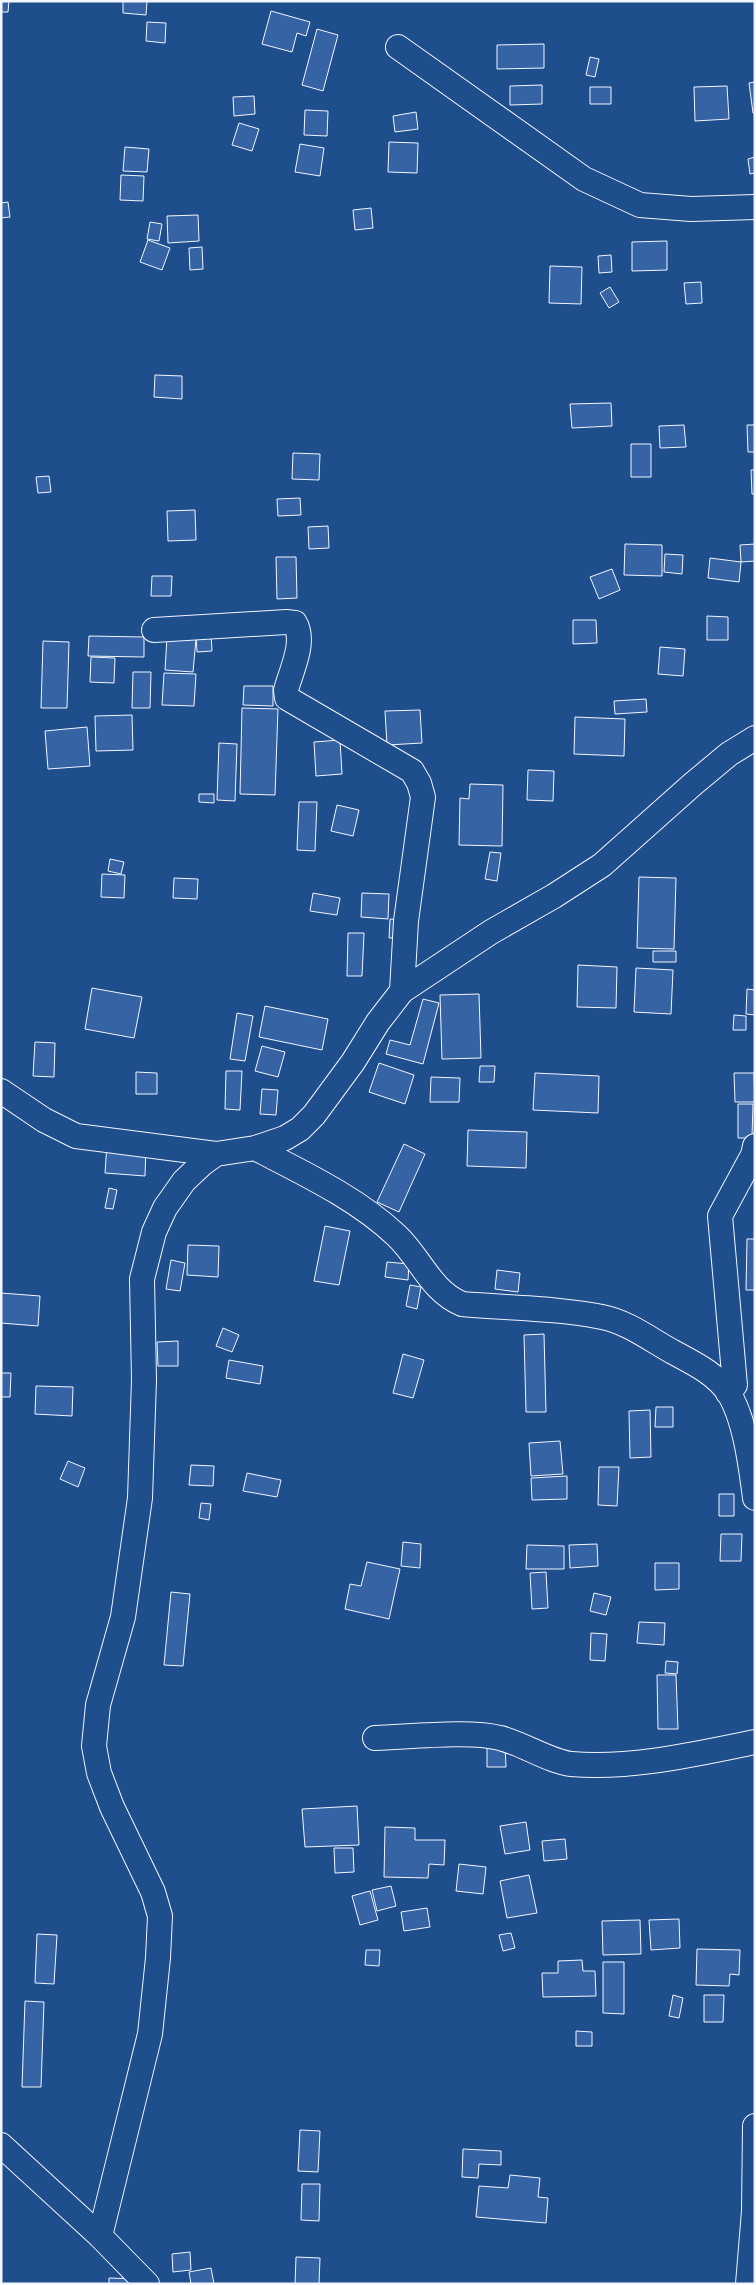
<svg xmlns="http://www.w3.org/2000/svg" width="756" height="2285" font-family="Montserrat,sans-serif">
  <rect width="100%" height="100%" fill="#1f4e8c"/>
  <path fill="#3563a3" stroke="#f2f6ff" d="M1,1H9L8,12H1Z
    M123,1H147L146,15L123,13Z
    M271,11L310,22L306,36L297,33L292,52L262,44Z
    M147,22L166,23L165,43L146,41Z
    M317,29L338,35L323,91L302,85Z
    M544,44V68L497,69V45Z
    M590,57L599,59L595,77L586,75Z
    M755,82V113H753L749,83Z
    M542,85V104L510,105V86Z
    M727,86L729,119L695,121L694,87Z
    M590,87H611V104H590Z
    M254,96L255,114L234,116L233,97Z
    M305,110L328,111L327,136L304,135Z
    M416,112L418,129L395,132L393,116Z
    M239,123L259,129L252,151L232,145Z
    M389,142L418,143L417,173L388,172Z
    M300,144L324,148L320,176L295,172Z
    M125,147L149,149L147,172L123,171Z
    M755,157V173L750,174L748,159Z
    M121,175L144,176L143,201L120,200Z
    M8,202L10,217L1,218V203Z
    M371,208L373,228L355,230L353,210Z
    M198,215L199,241L168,243L167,216Z
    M150,222L162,224L159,241L147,239Z
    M148,240L170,248L162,270L140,262Z
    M667,241V270L632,271V242Z
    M202,247L203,269L190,270L189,248Z
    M611,255L612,272L599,273L598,256Z
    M550,266L582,267L581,304L549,303Z
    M701,282L702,303L686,304L684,283Z
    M610,287L619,302L609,308L600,293Z
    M155,375L182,376V399L154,397Z
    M611,403L612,426L572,428L570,404Z
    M684,425L686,447L660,448L659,426Z
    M747,425H755V452H748Z
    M631,444H651V477H631Z
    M293,453L320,454L319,480L292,479Z
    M751,470H755V494H752Z
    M49,476L51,492L38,493L36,477Z
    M300,498L301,515L278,516L277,499Z
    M195,510L196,540L168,541L167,511Z
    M328,526L329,548L309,549L308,527Z
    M625,544L662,545V576L624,575Z
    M755,544V561L741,562L740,545Z
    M665,554L683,555L682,574L664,572Z
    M276,557H296L297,598L277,599Z
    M710,558L741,562L739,582L708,578Z
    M612,569L620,590L599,599L590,577Z
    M152,576H172L171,596H151Z
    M707,616L728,617V640H707Z
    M573,620H596L597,643L573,644Z
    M211,634L212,651L197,652L196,635Z
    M89,636L144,637V657L88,656Z
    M167,637L196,639L193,672L165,670Z
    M43,641L69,642L67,708H41Z
    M660,647L685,649L683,676L658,674Z
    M91,657L115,658L114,683L90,682Z
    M133,672H151L150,708H132Z
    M164,673L196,674L194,706L162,705Z
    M244,686H273V706L243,705Z
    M646,699L647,712L615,714L614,701Z
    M242,708L278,709L275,795L240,794Z
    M420,710L422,743L387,745L385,711Z
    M132,715L133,750L96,751L95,716Z
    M575,717L625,719L624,756L574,754Z
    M87,727L90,766L48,769L45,731Z
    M340,740L342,774L316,776L314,742Z
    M219,743L237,744L235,801L217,800Z
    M528,770L554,771L553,801L527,800Z
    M470,784L503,785L502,846L459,845L460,798L469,799Z
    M199,794H214V803L199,802Z
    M299,802H317L315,851L297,850Z
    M337,805L359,810L353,836L331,831Z
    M490,852L501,853L497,881L485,879Z
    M110,859L124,862L121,874L108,871Z
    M102,874L125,875L124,898L101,897Z
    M639,877L676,878L674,949L637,948Z
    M174,878L198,879L197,899L173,898Z
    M313,893L340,898L337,915L310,911Z
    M362,893L389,894L388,919L361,917Z
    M390,919L402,920L400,938H389Z
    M348,933H364L362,976H347Z
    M653,951H676V962H653Z
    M578,965L617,967L616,1008L577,1007Z
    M636,968L673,970L671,1014L634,1012Z
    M92,988L142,997L134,1038L85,1029Z
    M747,989L755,990V1015L746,1014Z
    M479,994L481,1058L442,1059L440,995Z
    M423,999L439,1003L423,1064L386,1054L390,1040L410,1045Z
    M265,1006L328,1019L322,1050L259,1037Z
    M237,1013L253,1016L245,1061L230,1059Z
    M734,1015L746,1016V1030H733Z
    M35,1042L55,1043L54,1077L33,1076Z
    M262,1046L285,1052L278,1077L255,1071Z
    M379,1063L414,1075L405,1104L369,1092Z
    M480,1066H495L494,1082H479Z
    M226,1071H242L240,1110L225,1109Z
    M136,1072L157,1073V1094H136Z
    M535,1073L599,1076L598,1113L533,1110Z
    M734,1073H754L755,1102H735Z
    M431,1077L460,1078L459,1102H430Z
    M262,1089L278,1090L276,1115L260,1114Z
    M738,1104H753L752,1138H738Z
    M468,1130L527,1132L526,1168L467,1166Z
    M107,1144L146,1146L145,1176L105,1173Z
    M404,1144L425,1154L399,1212L377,1202Z
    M109,1188L117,1190L113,1209L105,1208Z
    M325,1226L350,1231L339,1285L314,1281Z
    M747,1239H755V1290H746Z
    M188,1245L219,1246L218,1277L187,1275Z
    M171,1260L185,1263L180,1291L166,1289Z
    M387,1262L409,1264L408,1280L385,1277Z
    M497,1270L520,1273L518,1292L495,1289Z
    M410,1285L421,1287L417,1309L406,1306Z
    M1,1293L40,1296L38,1326L1,1323Z
    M223,1328L239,1335L232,1352L216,1346Z
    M544,1334L546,1412H526L524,1335Z
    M178,1341V1366H158L157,1342Z
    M403,1354L424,1360L413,1398L393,1393Z
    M229,1360L263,1366L260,1384L226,1378Z
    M1,1373H11L10,1397H1Z
    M36,1386L73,1387L72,1416L35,1414Z
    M656,1407H673V1427H655Z
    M650,1410L651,1457L630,1458L629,1411Z
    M560,1441L563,1474L531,1476L529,1443Z
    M68,1461L85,1468L78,1487L60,1479Z
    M191,1465L214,1466L213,1486L189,1485Z
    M599,1467H619L617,1506L598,1505Z
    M247,1473L281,1480L277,1497L243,1491Z
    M567,1476V1499L532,1500L531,1478Z
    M719,1494H734V1516H719Z
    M201,1503L211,1504L209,1520L199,1518Z
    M721,1534H742L741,1561H720Z
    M403,1542L421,1544L420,1568L401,1566Z
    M597,1544L598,1566L570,1568L569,1545Z
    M527,1545L564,1546V1569H526Z
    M367,1562L400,1569L389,1619L345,1609L350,1584L361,1586Z
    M655,1563H679V1589L655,1590Z
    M546,1572L548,1608L532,1609L530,1573Z
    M171,1592L190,1594L183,1666L164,1665Z
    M594,1593L611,1597L606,1615L590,1611Z
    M639,1622L665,1623L664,1645L637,1643Z
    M591,1633L607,1634L605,1661L590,1660Z
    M666,1661L678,1662L677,1674L665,1673Z
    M657,1675H676L678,1729H658Z
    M505,1744L506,1767H487V1745Z
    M357,1806L359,1845L305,1847L302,1809Z
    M526,1822L530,1850L505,1854L500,1826Z
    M385,1827L415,1828V1840H445L444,1865L429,1864L428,1878L384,1877Z
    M565,1839L567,1859L544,1861L542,1841Z
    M334,1848H353L354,1872L335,1873Z
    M459,1864L486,1867L483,1894L456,1891Z
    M529,1875L537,1913L507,1918L500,1881Z
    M391,1886L396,1906L377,1911L372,1890Z
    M370,1891L378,1920L360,1925L352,1896Z
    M427,1908L430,1927L404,1931L401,1912Z
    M679,1919L680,1948L651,1950L649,1920Z
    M640,1920L641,1954L603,1955L602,1921Z
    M511,1933L515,1948L503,1951L499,1935Z
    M37,1934L57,1935L54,1984L35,1983Z
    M697,1949L740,1950L739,1975L730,1974L729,1986L696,1985Z
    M366,1950H380L379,1966L365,1965Z
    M582,1960L583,1971H595L596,1996L543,1997L542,1973H558V1961Z
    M603,1962H624V2014L603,2013Z
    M673,1995L683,1998L679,2018L669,2016Z
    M704,1995H724L723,2022H704Z
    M25,2001L44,2002L41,2087H22Z
    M576,2031L592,2032V2046H576Z
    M300,2130L320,2131L318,2172L298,2171Z
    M463,2149L501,2151V2165L479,2164L478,2178L462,2177Z
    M510,2175L540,2178L538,2197L548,2198L546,2223L476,2217L479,2186L508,2188Z
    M302,2184H320L319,2221L301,2220Z
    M190,2252L191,2270L173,2272L172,2254Z
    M296,2257L320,2258L319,2284H295Z
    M211,2268L214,2284H191L189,2272Z
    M109,2278L141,2279V2284H109Z"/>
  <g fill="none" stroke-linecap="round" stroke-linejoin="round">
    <defs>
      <path id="minor" d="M398,47L584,179L640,205L691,209L755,207
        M154,630L286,622L295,623C306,642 291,671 286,690L287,698L412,771L419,783L423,797L406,921L402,991
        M1,1091L44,1120L76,1136L216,1154
        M255,1148C303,1173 357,1198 397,1236C421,1259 431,1291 462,1304C508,1308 557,1308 602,1317C628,1322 651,1340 673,1352C693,1363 715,1373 728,1392C745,1418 751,1467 755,1498
        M728,1393L735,1385L720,1216L753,1155L755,1146
        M375,1738C408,1737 470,1730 500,1738C521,1743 551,1762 571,1764C633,1769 695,1754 755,1742
        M1,2145L100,2236L147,2284
        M100,2236L150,2034L158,1958L160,1916L153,1892L112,1807L99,1773L94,1746L98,1705L123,1617L140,1498L144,1380L142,1279L154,1232L165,1208L184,1181L202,1164L216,1154L255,1148L285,1138L300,1129L314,1115L353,1062L378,1022L402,991L491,932L554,896L602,865L693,784L729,754L755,738
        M748,2284L754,2211L755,2126"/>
    </defs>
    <use href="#minor" stroke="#f2f6ff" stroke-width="26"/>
    <use href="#minor" stroke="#1f4e8c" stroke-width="24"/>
  </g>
  <rect width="756" height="2285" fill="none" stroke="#f2f6ff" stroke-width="5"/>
</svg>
